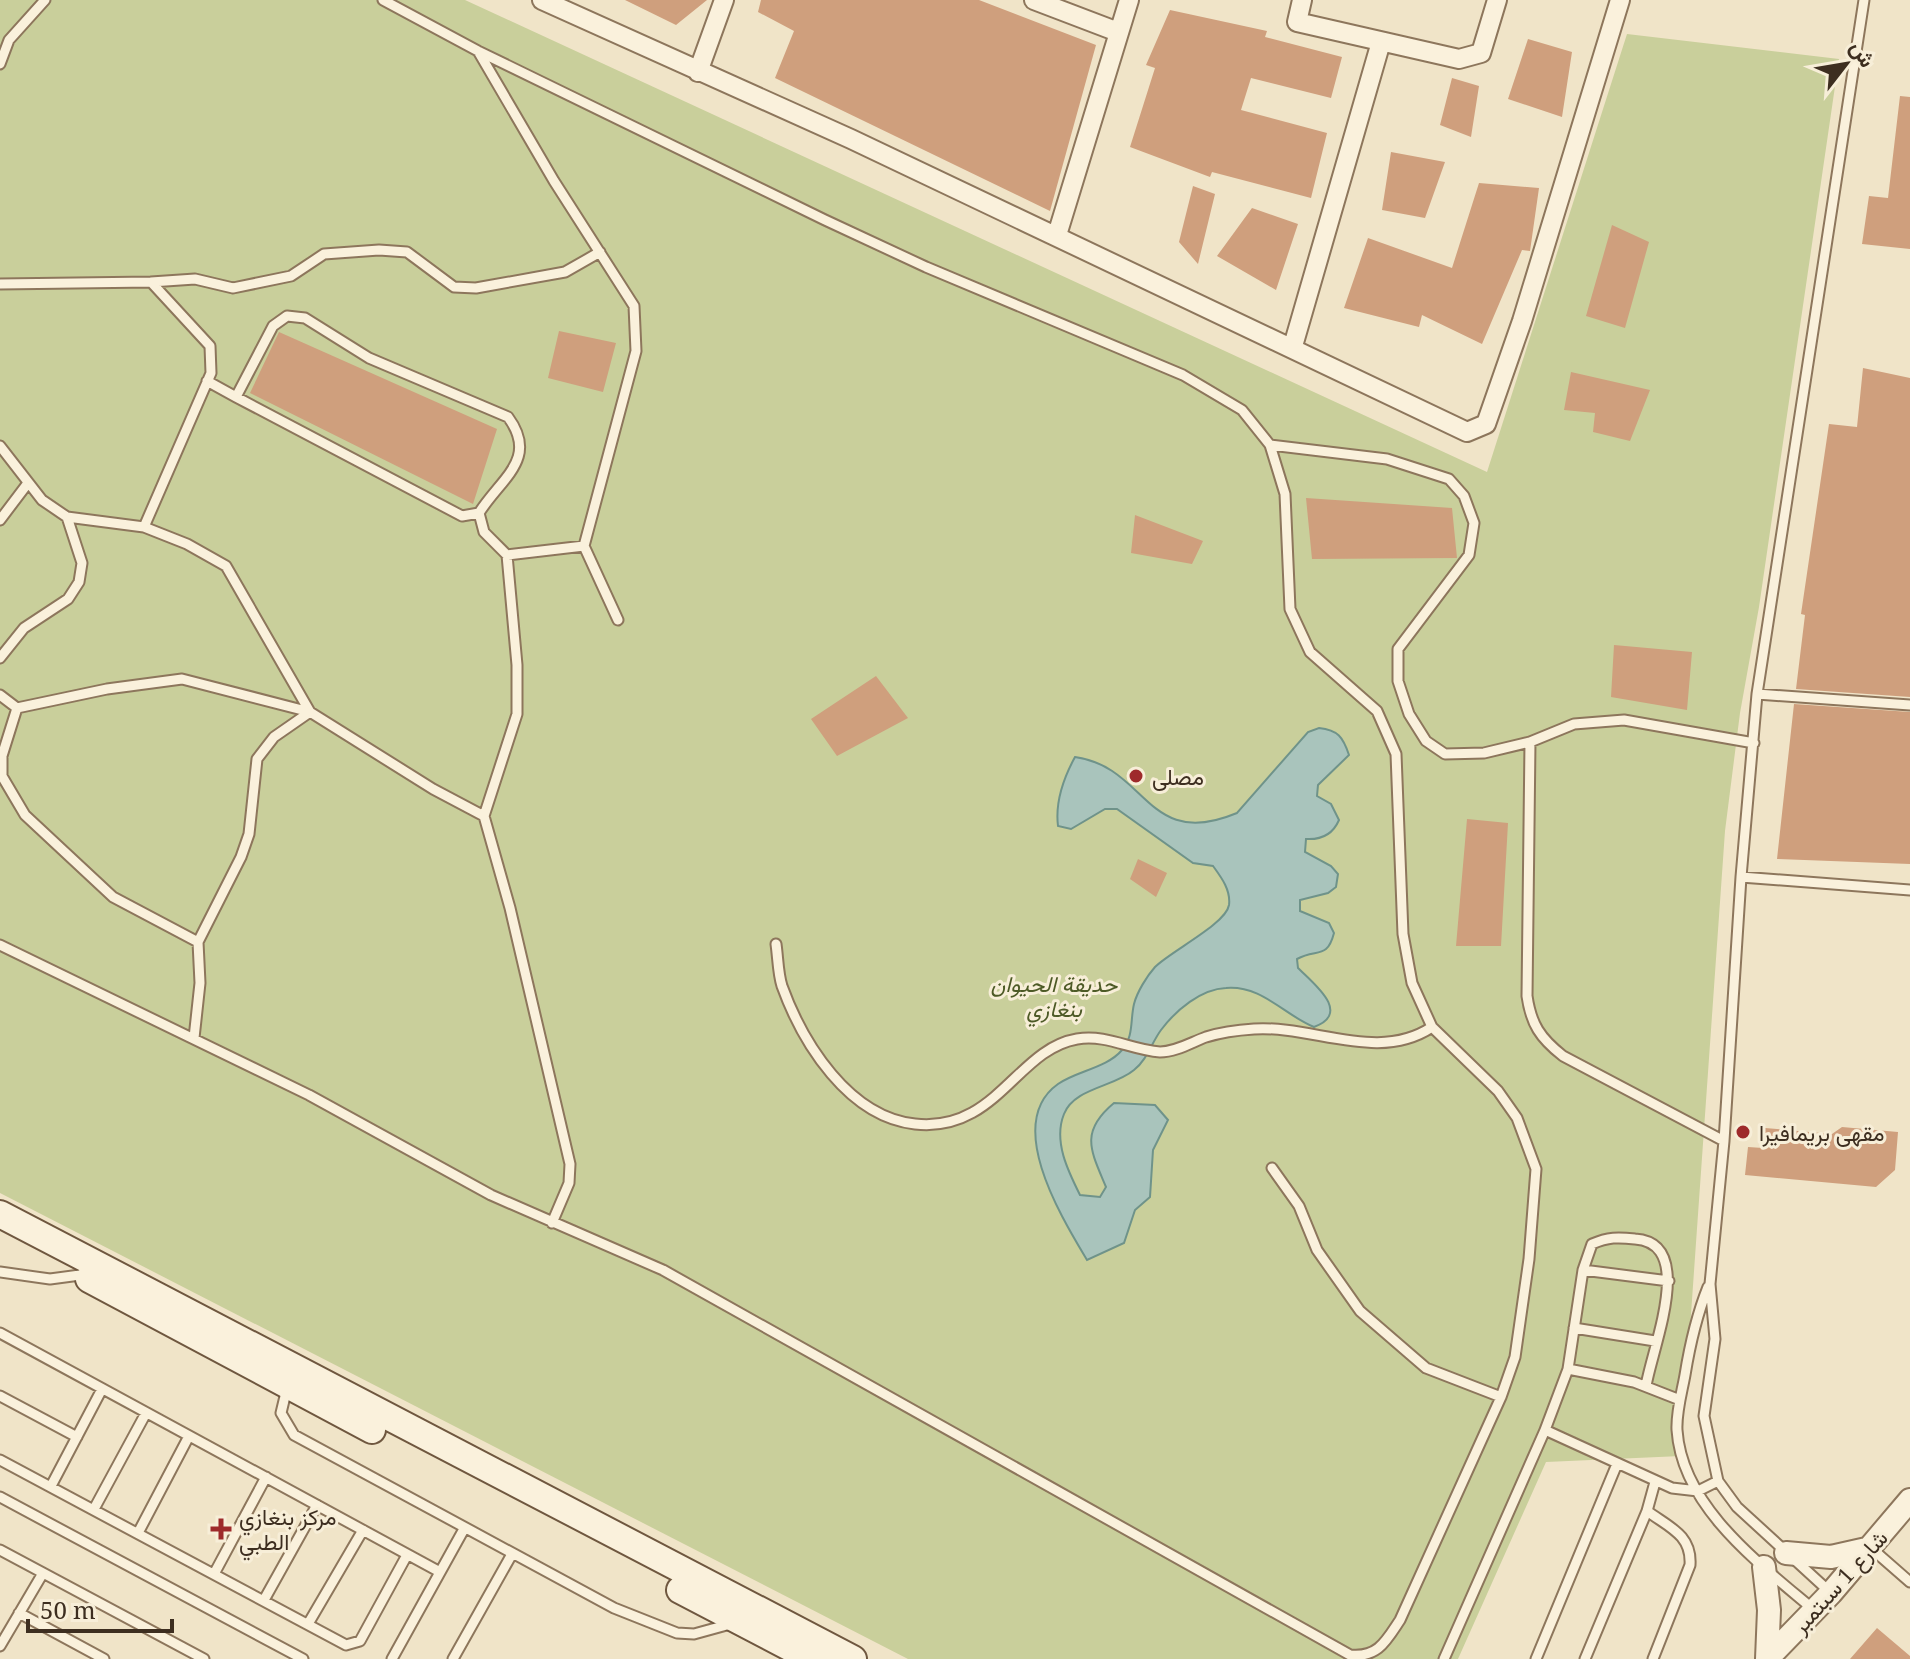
<svg xmlns="http://www.w3.org/2000/svg" width="1910" height="1659" font-family="'Noto Serif',Vazirmatn,serif">
  <rect width="100%" height="100%" fill="#f0e4c8"/>
  <path fill="#c9cf9b" d="M0,0H465L1487,472L1627,34L1839,59L1759,607L1740,713L1725,831L1681,1456L1546,1462L1458,1659H908L0,1193Z"/>
  <path fill="#a9c4bc" stroke="#6f938a" stroke-width="2" d="M1319,728C1338,730 1343,737 1349,755L1318,785L1317,796L1331,804L1339,820C1333,834 1322,840 1306,839L1305,852L1331,866L1338,874L1336,887L1328,893L1300,900V911L1329,923L1334,933C1327,960 1317,948 1297,959L1298,968C1314,984 1352,1013 1314,1027C1284,1015 1262,985 1226,988C1201,989 1176,1010 1161,1030C1152,1042 1147,1060 1134,1070C1114,1087 1074,1088 1064,1114C1053,1141 1068,1171 1080,1195L1100,1197L1106,1187C1091,1151 1079,1132 1114,1103L1155,1105L1168,1120L1153,1150L1150,1197L1135,1210L1124,1243L1087,1260C1062,1218 1003,1123 1058,1084C1076,1071 1107,1068 1122,1050C1134,1036 1130,1021 1134,1004C1137,992 1147,976 1155,967C1171,951 1226,924 1229,905C1231,890 1221,877 1213,866L1193,863L1117,809H1105L1071,829L1058,826C1055,802 1063,779 1075,757C1148,767 1146,851 1237,813L1308,732Z"/>
  <path fill="#cf9f7d" d="M625,0H707L676,25Z
    M761,0H979L1096,45L1050,211L775,78L794,31L758,12Z
    M1170,10L1267,31L1265,37L1342,57L1331,98L1251,78L1241,110L1327,133L1311,198L1212,172L1210,177L1130,147L1155,68L1146,65Z
    M1528,39L1572,52L1562,117L1508,99Z
    M1452,78L1479,86L1471,137L1440,125Z
    M1900,96L1910,97V249L1862,244L1869,196L1888,198Z
    M1391,152L1445,162L1425,218L1382,210Z
    M1479,183L1539,188L1530,251L1522,250L1482,344L1422,315L1419,327L1344,308L1368,238L1452,268Z
    M1193,186L1215,194L1198,264L1179,242Z
    M1252,208L1298,224L1276,290L1217,256Z
    M1612,225L1649,242L1625,328L1586,316Z
    M559,331L616,343L603,392L548,378Z
    M279,332L497,429L473,504L250,393Z
    M1863,368L1910,378V697L1796,689L1805,615L1801,614L1829,424L1857,427Z
    M1571,372L1650,390L1630,441L1593,432L1595,413L1564,410Z
    M1306,498L1452,508L1457,558L1312,559Z
    M1135,515L1203,541L1192,564L1131,553Z
    M1614,645L1692,652L1687,710L1611,697Z
    M876,676L908,718L837,756L811,719Z
    M1794,704L1910,712V864L1777,859Z
    M1467,819L1508,823L1501,946H1456Z
    M1138,859L1167,873L1156,897L1130,879Z
    M1842,1127L1898,1132L1895,1170L1876,1187L1745,1175L1748,1147L1763,1148L1765,1128L1832,1134Z
    M1877,1628L1910,1656V1659H1850Z"/>
  <g fill="none" stroke-linecap="round" stroke-linejoin="round">
    <defs>
      <path id="service" d="M478,51L554,181L634,306L636,351L584,546L618,620
        M0,64L9,40L45,0
        M151,282L195,279L233,288L291,276L324,254L379,250L407,252L454,287L476,288L565,272L600,252
        M0,284L151,282L210,346L211,373L144,527L67,517L42,500L0,446
        M207,381L236,397L462,516L479,513C501,478 539,459 508,417L369,358L305,318L287,316L273,326L236,397
        M1270,445L1387,459L1449,479L1464,496L1474,523L1469,555L1398,649V681L1409,714L1426,741L1445,754L1484,753L1530,742L1574,724L1624,720L1754,743
        M479,513L484,532L507,555
        M0,520L28,483
        M144,527L187,544L226,566L310,712L274,737L257,759L249,834L241,857L198,942L113,897L25,815L2,776V756L17,708L107,689L182,679L310,712L433,789L484,816L517,714V665L507,555L584,546
        M0,658L24,628L68,599L79,582L82,563L67,517
        M1757,694L1910,705
        M0,695L17,708
        M1530,742L1527,996C1531,1024 1540,1038 1563,1056L1724,1141
        M484,816L510,908L570,1164L569,1183L552,1223
        M1741,877L1910,890
        M776,944C778,958 778,974 782,986C803,1044 849,1117 915,1124C996,1133 1017,1049 1077,1039C1107,1034 1131,1050 1160,1052C1176,1052 1192,1042 1206,1037C1222,1032 1238,1030 1254,1029C1313,1025 1378,1063 1432,1027
        M0,945L309,1095L491,1195L663,1270L1350,1655C1378,1658 1386,1641 1400,1620L1501,1397L1515,1357L1529,1259L1536,1169L1517,1118L1498,1091L1432,1027L1412,983L1403,934L1396,754L1377,711L1310,652L1290,609L1285,494L1270,445L1242,410L1183,375L926,267L825,220L478,51L383,0
        M194,1038L200,983L198,942
        M1272,1168L1299,1206L1317,1250L1360,1311L1426,1368L1501,1397
        M1583,1270L1669,1281
        M0,1272L50,1279L80,1275
        M1708,1287C1696,1317 1690,1344 1685,1375C1682,1392 1676,1412 1677,1430C1682,1507 1760,1564 1814,1610
        M1574,1328L1655,1341
        M0,1333L440,1572
        M1568,1369L1634,1382L1680,1400
        M287,1388L281,1413L294,1435L614,1608L677,1633L694,1634L734,1623
        M0,1396L77,1437
        M1545,1430L1568,1369L1583,1270L1592,1244C1608,1237 1618,1237 1635,1239C1697,1243 1652,1348 1646,1386
        M0,1460L346,1645L360,1641L407,1555
        M51,1486L102,1389
        M0,1497L303,1659
        M94,1509L146,1413
        M1647,1511C1669,1527 1692,1535 1690,1565L1653,1659
        M138,1533L189,1436
        M1871,1548L1910,1582
        M0,1550L204,1659
        M214,1574L266,1477
        M1831,1593L1737,1507L1718,1481L1704,1416L1715,1339L1710,1284L1724,1141L1741,877L1757,694L1864,0
        M264,1600L317,1505
        M19,1613L104,1659
        M308,1624L363,1530
        M0,1646L43,1573
        M392,1659L464,1529
        M453,1659L512,1554
        M1444,1659L1545,1430L1672,1488L1698,1491L1718,1481
        M1536,1659L1617,1464
        M1585,1659L1647,1511L1655,1482"/>
      <path id="minor" d="M542,0L851,139L1467,432L1486,424L1522,321L1620,0
        M1034,0L1118,32
        M1302,0L1297,22L1459,59L1481,53L1497,0
        M698,72L724,0
        M1057,235L1129,0
        M1293,346L1381,42"/>
      <path id="tertiary" d="M1786,1553L1831,1557L1871,1548
        M1764,1567L1769,1610L1767,1659
        M1767,1659L1831,1593L1910,1500"/>
      <path id="secondary" d="M0,1214L853,1659
        M89,1279L372,1430
        M680,1590L812,1659"/>
    </defs>
    <use href="#service" stroke="#8d765c" stroke-width="13"/>
    <use href="#minor" stroke="#8d765c" stroke-width="22"/>
    <use href="#tertiary" stroke="#8d765c" stroke-width="26"/>
    <use href="#secondary" stroke="#6f573f" stroke-width="30"/>
    <use href="#service" stroke="#faf1dc" stroke-width="9"/>
    <use href="#minor" stroke="#faf1dc" stroke-width="18"/>
    <use href="#tertiary" stroke="#faf1dc" stroke-width="22"/>
    <use href="#secondary" stroke="#faf1dc" stroke-width="26"/>
  </g>
  <g fill="#9e2a2b" stroke="#f7eed8" stroke-width="3">
    <circle cx="1136" cy="776" r="8"/>
    <circle cx="1743" cy="1132" r="8"/>
    <path d="M217 1517h8v8h8v8h-8v8h-8v-8h-8v-8h8z"/>
  </g>
  <g text-anchor="middle" dominant-baseline="central" stroke-width="6" stroke-linejoin="round" paint-order="stroke">
    <g font-size="22" fill="#3d2e20" stroke="#f7eed8" text-anchor="start">
      <text x="1152" y="776">مصلى</text>
      <text x="1759" y="1132">مقهى بريمافيرا</text>
      <text x="239" y="1516">مركز بنغازي<tspan x="239" dy="25">الطبي</tspan></text>
    </g>
    <g font-size="22" font-style="italic" fill="#4d5a26" stroke="#f7eed8">
      <text x="1054" y="983">حديقة الحيوان<tspan x="1054" dy="25">بنغازي</tspan></text>
    </g>
    <g font-size="22" fill="#3d2e20" stroke="#f7eed8">
      <text transform="translate(1839 1581) rotate(-48)">شارع 1 سبتمبر</text>
    </g>
  </g>
  <g transform="translate(1846 64) rotate(59)" stroke="#f7eed8" stroke-width="6" paint-order="stroke">
  <path d="M0-6L14 30L0 20L-14 30Z" fill="#3d2e20"/>
  <text y="-12" font-size="22" font-weight="bold" text-anchor="middle" fill="#3d2e20">ش</text>
  </g>
  <path d="M28 1619v12h144v-12" fill="none" stroke="#3d2e20" stroke-width="4"/>
  <text x="40" y="1619" font-size="24" fill="#3d2e20" stroke="#f7eed8" stroke-width="6" paint-order="stroke">50 m</text>
</svg>
